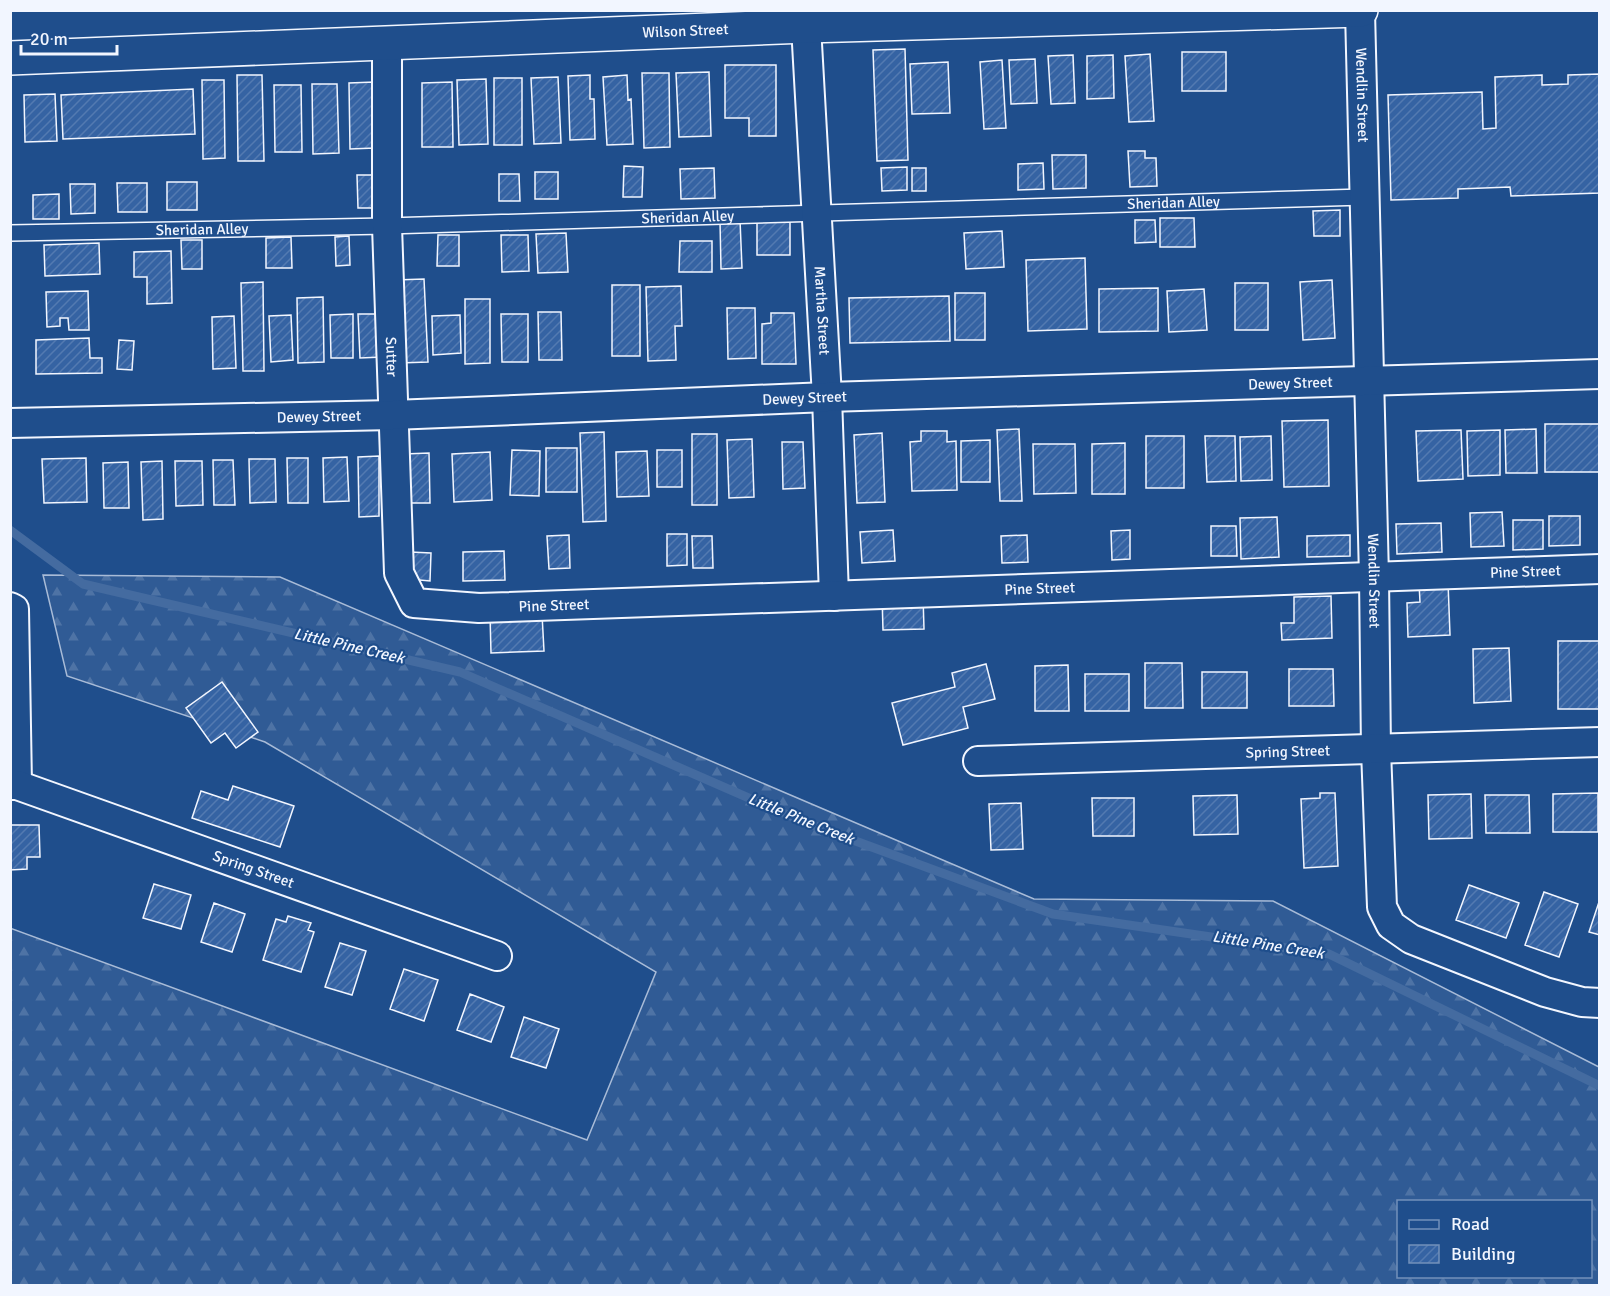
<svg xmlns="http://www.w3.org/2000/svg" width="1610" height="1296" font-family="Signika,sans-serif">
  <defs>
    <pattern id="forest-firs" width="22" height="20" patternUnits="userSpaceOnUse" patternTransform="scale(1.5)"><rect width="22" height="20" fill="#305b95"/><path d="M5 1l3.5 6h-7zM16 11l3.5 6h-7z" fill="#4e73a5"/></pattern>
    <pattern id="building-hatch" width="6" height="6" patternUnits="userSpaceOnUse" patternTransform="scale(1.5)"><rect width="6" height="6" fill="#3563a3"/><path d="M-1 1l2-2M0 6l6-6M5 7l2-2" fill="none" stroke="#537ab1"/></pattern>
  </defs>
  <rect width="100%" height="100%" fill="#1f4e8c"/>
  <path fill="url(#forest-firs)" stroke="#a8bbd7" stroke-width="1.5" fill-rule="evenodd" d="M43,575L280,577L1034,899L1273,901L1599,1067V1285H11L10,928L587,1140L656,972L265,742L67,676ZM1398,1202H1590V1276H1398Z"/>
  <g fill="none" stroke-linecap="round" stroke-linejoin="round">
    <path stroke="#446ba0" stroke-width="9" d="M10,530L83,584L460,672L804,822L1053,914L1329,954L1600,1086"/>
  </g>
  <path fill="url(#building-hatch)" stroke="#f2f6ff" stroke-width="1.5" d="M905,49L908,160L877,161L873,50Z
    M1182,52H1226V91H1182Z
    M1150,54L1154,121L1129,122L1125,56Z
    M1073,55L1075,103L1051,104L1048,56Z
    M1113,55L1114,98L1087,99V56Z
    M1035,59L1037,103L1011,104L1009,60Z
    M1002,60L1006,128L984,129L980,62Z
    M948,62L950,113L912,114L910,64Z
    M725,65H776V136H749V118H725Z
    M709,72L711,136L679,137L676,73Z
    M642,73H669L670,147L644,148Z
    M1600,74V193L1511,196L1510,187L1458,189V198L1391,200L1388,95L1482,92L1483,129L1496,128L1495,77L1542,75V85L1568,84V75Z
    M237,75H262L264,161H238Z
    M590,75V99H594L595,139L570,140L568,76Z
    M627,75L628,100L631,99L633,144L607,145L603,77Z
    M558,77L561,143L534,144L531,78Z
    M494,78H522V145H494Z
    M486,79L488,144L459,145L457,80Z
    M202,80H224L225,158L203,159Z
    M374,82L375,148L350,149L349,83Z
    M452,82L453,147H422V83Z
    M312,84H337L339,153L313,154Z
    M274,85H301L302,152H275Z
    M193,89L195,134L63,139L61,95Z
    M55,94L57,141L25,142L24,95Z
    M1128,151H1145V158H1156L1157,186L1130,187Z
    M1052,155H1086V188L1053,189Z
    M1043,163L1044,189L1018,190V164Z
    M624,166L643,167L642,197H623Z
    M907,167V190L882,191L881,168Z
    M714,168L715,198L681,199L680,169Z
    M912,168H926V191H912Z
    M535,172H558V199H535Z
    M499,174H519L520,201H499Z
    M357,175H375L376,208H358Z
    M167,182H197V210H167Z
    M117,183H147V212H118Z
    M70,184H95V213L71,214Z
    M59,194V219H33V195Z
    M1340,210V236H1314L1313,211Z
    M1160,218H1194L1195,247H1160Z
    M740,220L742,268L721,269L720,221Z
    M1135,220H1155L1156,242L1135,243Z
    M757,222H790V255H757Z
    M1002,231L1004,267L966,269L964,233Z
    M566,233L568,272L538,273L536,234Z
    M438,235H459V266H437Z
    M501,235H528L529,271L502,272Z
    M349,236L350,265L336,266L335,237Z
    M291,237L292,268H266V238Z
    M181,240H202V269H182Z
    M680,241H712V272H679Z
    M99,243L100,274L45,276L44,245Z
    M171,251L172,303L147,304V277H134V252Z
    M1085,258L1087,329L1028,331L1026,260Z
    M424,279L428,362L399,363L395,280Z
    M1332,280L1335,338L1303,340L1300,282Z
    M263,282L264,371H243L241,283Z
    M1235,283H1268V330H1235Z
    M612,285H640V356H612Z
    M681,286L682,326H675L676,360L648,361L646,287Z
    M1158,288V331L1099,332V289Z
    M1204,289L1207,330L1169,332L1167,291Z
    M88,291L89,330H69L68,318H60V326L47,327L46,292Z
    M955,293H985V340H955Z
    M949,296L950,341L850,343L849,298Z
    M323,297L324,362L298,363L297,298Z
    M465,299H490V363L465,364Z
    M727,308H755L756,358L728,359Z
    M538,312H561L562,360H539Z
    M771,313H794L796,364H762V324L771,323Z
    M353,314V358H331L330,315Z
    M358,314H380L382,357L360,358Z
    M501,314H528V362H502Z
    M291,315L293,360L271,362L269,316Z
    M460,315L461,353L433,355L432,316Z
    M234,316L236,368L213,369L212,317Z
    M89,338L90,358H102V373L36,374V340Z
    M119,340L134,341L132,370L117,369Z
    M1328,420L1329,486L1284,487L1282,421Z
    M1545,424H1600V472H1545Z
    M1019,429L1022,501H1000L997,430Z
    M1536,429L1537,473H1506L1505,430Z
    M1461,430L1463,479L1418,481L1416,431Z
    M1500,430V475L1468,476L1467,431Z
    M921,431H947V442L956,441L957,490L912,491L910,442L921,441Z
    M604,432L606,521L583,522L580,433Z
    M882,433L885,502L857,503L854,435Z
    M692,434H717V505H692Z
    M1146,436H1184V488H1146Z
    M1205,436H1235L1236,481L1207,482Z
    M1271,436L1272,480L1241,481L1240,437Z
    M752,439L754,497L729,498L727,440Z
    M990,440V482H961V441Z
    M782,442H803L805,488L783,489Z
    M1125,443V494H1092V444Z
    M1033,444H1075L1076,493L1034,494Z
    M546,448H577V492H546Z
    M512,450L540,451L539,496L510,495Z
    M657,450H682V487H657Z
    M647,451L649,496L617,497L616,452Z
    M490,452L492,500L454,502L452,454Z
    M429,453L430,503H405L404,454Z
    M379,456V516L359,517L358,457Z
    M347,457L349,501L324,502L323,458Z
    M86,458L87,502L44,503L42,459Z
    M287,458H308V503H288Z
    M249,459H275L276,502L250,503Z
    M213,460H233L235,505H214Z
    M162,461L163,519L143,520L141,462Z
    M175,461H202L203,505L176,506Z
    M128,462L129,508H104L103,463Z
    M1502,512L1504,546L1471,547L1470,513Z
    M1549,516H1580V545L1549,546Z
    M1277,517L1279,557L1241,559L1240,518Z
    M1513,520H1543V549L1513,550Z
    M1441,523L1442,552L1397,554L1396,524Z
    M1211,526H1236L1237,556H1211Z
    M893,530L895,561L862,563L860,532Z
    M1130,530V559L1112,560L1111,531Z
    M667,534H687V565L667,566Z
    M569,535L570,568L549,569L547,536Z
    M1027,535L1028,562L1002,563L1001,536Z
    M1350,535V556L1307,557V536Z
    M692,536H712L713,568H693Z
    M504,551L505,580L463,581V552Z
    M410,552L431,553L430,581L409,579Z
    M1448,582L1450,635L1408,637L1407,603L1420,602L1419,583Z
    M882,596H923L924,629L883,630Z
    M1331,596L1332,638L1282,640L1281,623H1294V597Z
    M542,614L544,651L491,653L490,615Z
    M1558,641H1599V709H1558Z
    M1509,648L1511,701L1474,703L1473,649Z
    M1145,663H1182L1183,708H1145Z
    M986,664L995,699L963,707L968,728L903,745L892,703L955,687L952,673Z
    M1068,665L1069,711H1035V666Z
    M1289,669H1333L1334,706H1289Z
    M1202,672H1247V708H1202Z
    M1085,674H1129V711H1085Z
    M222,682L258,732L236,748L225,733L211,743L186,708Z
    M233,786L294,806L280,847L192,818L201,791L228,800Z
    M1320,793H1335L1338,866L1304,868L1301,799L1320,798Z
    M1598,793V832H1553V794Z
    M1471,794L1472,838L1429,839L1428,795Z
    M1237,795L1238,834L1194,835L1193,796Z
    M1485,795H1529L1530,833H1486Z
    M1092,798H1134V836H1093Z
    M1021,803L1023,849L991,850L989,804Z
    M10,825H39L40,857H27V869L10,870Z
    M154,884L191,895L181,929L143,918Z
    M1469,885L1519,903L1506,938L1456,920Z
    M1544,892L1578,904L1559,957L1525,945Z
    M1599,902H1600V935L1589,932Z
    M214,903L245,914L232,952L201,942Z
    M288,916L311,923L308,930L314,932L301,972L263,960L276,919L286,922Z
    M340,943L366,951L352,995L325,987Z
    M404,969L438,980L424,1021L390,1009Z
    M470,994L504,1007L491,1042L457,1030Z
    M524,1017L559,1029L546,1068L511,1057Z"/>
  <g fill="none" stroke-linecap="round" stroke-linejoin="round">
    <defs>
      <g id="lane">
        <path id="s1" d="M10,233L387,226L1364,197"/>
      </g>
      <g id="street">
        <path id="s2" d="M1360,11L1374,577L1376,750L1382,907L1391,925L1411,939L1545,992L1582,1002L1600,1003"/>
        <path id="s3" d="M806,26L827,397L834,596"/>
        <path id="s4" d="M387,43V226L399,573L414,603L479,608L1600,569"/>
        <path id="s5" d="M10,423L393,415L827,397L1600,374"/>
        <path d="M10,607L14,609L17,785"/>
        <path id="s6" d="M978,761L1600,742"/>
        <path id="s7" d="M10,785H17L497,956"/>
      </g>
      <g id="secondary">
        <path id="s8" d="M10,58L806,26L1361,10"/>
      </g>
    </defs>
    <use href="#lane" stroke="#f2f6ff" stroke-width="18"/>
    <use href="#street" stroke="#f2f6ff" stroke-width="32"/>
    <use href="#secondary" stroke="#f2f6ff" stroke-width="36"/>
    <use href="#lane" stroke="#1f4e8c" stroke-width="15"/>
    <use href="#street" stroke="#1f4e8c" stroke-width="28"/>
    <use href="#secondary" stroke="#1f4e8c" stroke-width="33"/>
  </g>
  <g text-anchor="middle" dominant-baseline="central" stroke-width="4.5" stroke-linejoin="round" paint-order="stroke">
    <g font-size="15" fill="#f2f6ff" stroke="#1f4e8c">
      <text stroke="none"><textPath href="#s8" startOffset="676">Wilson Street</textPath></text>
      <text stroke="none"><textPath href="#s2" startOffset="84">Wendlin Street</textPath></text>
      <text stroke="none"><textPath href="#s1" startOffset="1164">Sheridan Alley</textPath></text>
      <text stroke="none"><textPath href="#s1" startOffset="678">Sheridan Alley</textPath></text>
      <text stroke="none"><textPath href="#s1" startOffset="192">Sheridan Alley</textPath></text>
      <text stroke="none"><textPath href="#s3" startOffset="285">Martha Street</textPath></text>
      <text stroke="none"><textPath href="#s4" startOffset="314">Sutter</textPath></text>
      <text stroke="none"><textPath href="#s5" startOffset="1281">Dewey Street</textPath></text>
      <text stroke="none"><textPath href="#s5" startOffset="795">Dewey Street</textPath></text>
      <text stroke="none"><textPath href="#s5" startOffset="309">Dewey Street</textPath></text>
      <text stroke="none"><textPath href="#s4" startOffset="1676">Pine Street</textPath></text>
      <text stroke="none"><textPath href="#s2" startOffset="570">Wendlin Street</textPath></text>
      <text stroke="none"><textPath href="#s4" startOffset="1190">Pine Street</textPath></text>
      <text stroke="none"><textPath href="#s4" startOffset="704">Pine Street</textPath></text>
      <text stroke="none"><textPath href="#s6" startOffset="310">Spring Street</textPath></text>
      <text stroke="none"><textPath href="#s7" startOffset="258">Spring Street</textPath></text>
    </g>
    <g font-size="16" font-style="italic" fill="#f2f6ff" stroke="#1f4e8c">
      <text transform="translate(349 646) rotate(13)">Little Pine Creek</text>
      <text transform="translate(801 819) rotate(22)">Little Pine Creek</text>
      <text transform="translate(1268 945) rotate(9)">Little Pine Creek</text>
    </g>
  </g>
  <rect width="1610" height="1296" fill="none" stroke="#f2f6ff" stroke-width="24"/>
  <rect x="1397" y="1200" width="195" height="78" fill="#1f4e8c" stroke="#7391ba" stroke-width="1.5"/>
  <rect x="1409" y="1220" width="30" height="9" fill="#1f4e8c" stroke="#7391ba" stroke-width="1.5"/>
  <text x="1451" y="1230" font-size="18" fill="#f2f6ff">Road</text>
  <rect x="1409" y="1245" width="30" height="18" fill="url(#building-hatch)" stroke="#7391ba" stroke-width="1.5"/>
  <text x="1451" y="1260" font-size="18" fill="#f2f6ff">Building</text>
  <path d="M21 45v9h96v-9" fill="none" stroke="#f2f6ff" stroke-width="3"/>
  <text x="30" y="45" font-size="18" fill="#f2f6ff" stroke="#1f4e8c" stroke-width="4.5" paint-order="stroke">20 m</text>
</svg>
